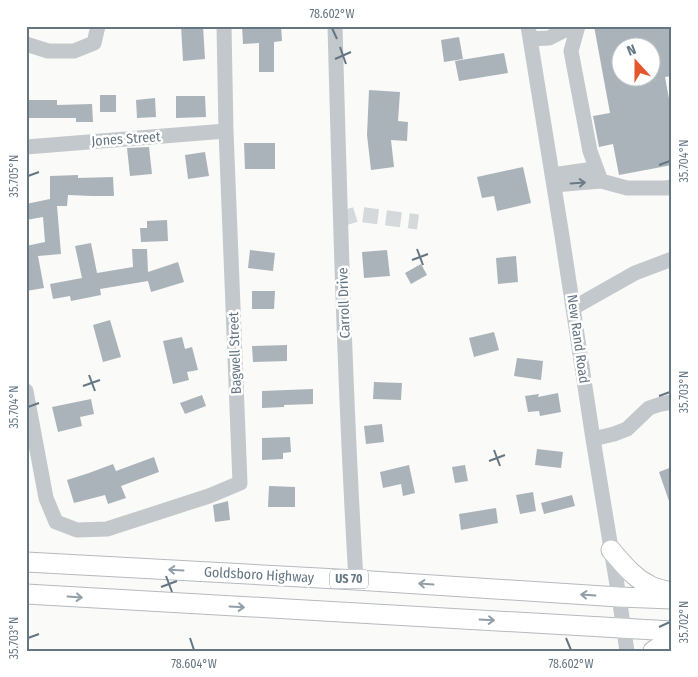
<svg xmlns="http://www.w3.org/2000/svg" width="698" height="677" font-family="'Fira Sans Condensed',sans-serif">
  <rect width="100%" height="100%" fill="#fafaf8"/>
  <path fill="#aab3b9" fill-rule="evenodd" d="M181,26H203L205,59L183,61Z
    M242,26H281L282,41L274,42V72H259V43L243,44Z
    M594,26H672V76L665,77L672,115V165L619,175L613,144L599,147L593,116L610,113ZM620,48H650V78H620Z
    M459,37L463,59L444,62L441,40Z
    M504,53L508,73L459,81L455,61Z
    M369,90L400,92L398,121L408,122L407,141L391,140L394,167L371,170L367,135Z
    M100,95H116V112H100Z
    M176,96H205L206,117L176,118Z
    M155,98L156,117L137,118L136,100Z
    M27,100H57V105L92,104L93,122H76V118H27Z
    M244,143H275V169H245Z
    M149,147L152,174L130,176L127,148Z
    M205,152L209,176L188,179L185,155Z
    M523,167L531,203L497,211L494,196L482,198L477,177Z
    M78,175V178L113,177L114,196H92L68,195L67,206H57L61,254L38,256L44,288L26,291V246L45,242L43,217L26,220V204L50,199V176Z
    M167,220L168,241L141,242L140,228H147V221Z
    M91,243L97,273L133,267L132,249H147L148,272L178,262L184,282L151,292L148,281L100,289L101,295L71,301L70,296L53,299L50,284L82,278L75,246Z
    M250,250L275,253L273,271L248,268Z
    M387,250L390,276L364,278L362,252Z
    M516,256L518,282L498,284L496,258Z
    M421,264L427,275L411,284L405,273Z
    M252,291H275L274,309H252Z
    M110,320L121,357L103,362L93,325Z
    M494,332L499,350L474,357L469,338Z
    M182,337L185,349L192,347L198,370L187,372L189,380L173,384L163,341Z
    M287,345V361L253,362L252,346Z
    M517,358L543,361L541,380L514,376Z
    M374,382L402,383L401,400L373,399Z
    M313,389V404L284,405V407L262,408V391Z
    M558,393L561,412L540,416L539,411L528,412L525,396L539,394L538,397Z
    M202,395L206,406L185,414L180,403Z
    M91,399L94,414L80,417L82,426L58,432L52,407Z
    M382,424L384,442L366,444L364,426Z
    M290,437L291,452L283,453V459L262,460V438Z
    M537,449L563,452L561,468L535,465Z
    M154,457L159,472L121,486L126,498L108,504L105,495L74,503L67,480L89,473L113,464L116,471Z
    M409,465L415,493L403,496L401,484L383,488L380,472Z
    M465,465L468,481L455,483L452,467Z
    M672,467V504H670L659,472Z
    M269,486L295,487V507H268Z
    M533,492L536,511L520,514L516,495Z
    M572,495L575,506L544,514L541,503Z
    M228,501L230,520L215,522L213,505Z
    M496,508L498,523L461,530L459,514Z"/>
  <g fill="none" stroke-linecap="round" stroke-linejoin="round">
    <path stroke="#d5d9db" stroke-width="15" stroke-dasharray="15 8" stroke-linecap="butt" d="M341,219L357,214L418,222"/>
    <defs>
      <path id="major" d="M611,550C623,564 633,577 649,585C656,589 664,590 672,592
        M26,562L356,580L619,597L672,599
        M26,594C241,608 457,617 672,631
        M653,651L672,639"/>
    </defs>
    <use href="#major" stroke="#b5babe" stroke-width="21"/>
    <path stroke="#c3c8cc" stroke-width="15" d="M335,26C340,211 345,395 356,580
      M528,26L562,236L593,439L619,597L627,651
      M578,26L571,51L590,151L601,181
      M530,39L549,38L573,26
      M26,44L48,51H74L94,43L98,26
      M26,147L226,131
      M552,175L587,170L594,173L600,180
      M554,185L601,181L627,188H666L672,187
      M573,308L635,273L672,259
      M26,391L46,498L56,522L77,530L107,529L209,496L240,483L226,131L224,26
      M593,439L614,434L627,429L649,408L661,404L672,402"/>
    <use href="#major" stroke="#fff" stroke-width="19"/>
  </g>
  <defs><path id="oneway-shaft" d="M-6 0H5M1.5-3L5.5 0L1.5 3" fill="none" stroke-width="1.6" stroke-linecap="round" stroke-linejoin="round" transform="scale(1.25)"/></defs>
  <use stroke="#6a7a87" href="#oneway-shaft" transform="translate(578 183) rotate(-4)"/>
  <g stroke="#939fa8">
    <use href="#oneway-shaft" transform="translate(176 570) rotate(-177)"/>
    <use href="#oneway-shaft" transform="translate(426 584) rotate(-176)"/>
    <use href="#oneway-shaft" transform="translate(588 595) rotate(-176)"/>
    <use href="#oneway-shaft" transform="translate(75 597) rotate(4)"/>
    <use href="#oneway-shaft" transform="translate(237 607) rotate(3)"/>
    <use href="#oneway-shaft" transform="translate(487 620) rotate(3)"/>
  </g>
  <path fill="none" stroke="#657683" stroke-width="2" d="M332,28L337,39M340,47L346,64M335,59L351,52M659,165L670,161M28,176L39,172M417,249L423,265M412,260L428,254M89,375L95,391M83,386L100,380M659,396L670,392M28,407L39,403M494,450L500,466M489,461L505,455M166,576L172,592M161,587L177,581M659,627L670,622M28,638L39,634M190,638L194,650M566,638L571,650"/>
  <g text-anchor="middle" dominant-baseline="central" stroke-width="5" stroke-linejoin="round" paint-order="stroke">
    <rect fill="#fff" stroke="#939fa8" stroke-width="1" x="330" y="569.5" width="38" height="19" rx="4"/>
    <g font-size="12" font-weight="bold" fill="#657683">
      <text x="349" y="579">US 70</text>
    </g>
    <g font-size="14" fill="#657683" stroke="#fff">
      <text transform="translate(126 139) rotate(-4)">Jones Street</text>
      <text transform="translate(344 303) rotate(-92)">Carroll Drive</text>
      <text transform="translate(578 339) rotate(82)">New Rand Road</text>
      <text transform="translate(235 353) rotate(-92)">Bagwell Street</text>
      <text transform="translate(259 575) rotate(3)">Goldsboro Highway</text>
    </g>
  </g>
  <rect width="698" height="677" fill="none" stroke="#ffffff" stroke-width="55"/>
  <g transform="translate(636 62) rotate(339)"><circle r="24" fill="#ffffff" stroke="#c1c8cd"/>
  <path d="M0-4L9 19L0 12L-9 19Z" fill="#e4572e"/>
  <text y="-8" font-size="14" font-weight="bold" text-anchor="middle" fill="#657683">N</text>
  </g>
  <rect x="28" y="28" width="642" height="622" fill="none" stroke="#657683" stroke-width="2"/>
  <g font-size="12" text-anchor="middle" fill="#657683">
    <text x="332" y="18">78.602°W</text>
    <text transform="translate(684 161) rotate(-90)" y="4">35.704°N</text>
    <text transform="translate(14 176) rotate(-90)" y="4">35.705°N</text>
    <text transform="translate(684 392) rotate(-90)" y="4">35.703°N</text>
    <text transform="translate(14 407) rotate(-90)" y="4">35.704°N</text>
    <text transform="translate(684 622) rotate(-90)" y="4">35.702°N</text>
    <text transform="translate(14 638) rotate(-90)" y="4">35.703°N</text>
    <text x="194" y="668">78.604°W</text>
    <text x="571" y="668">78.602°W</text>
  </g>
</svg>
